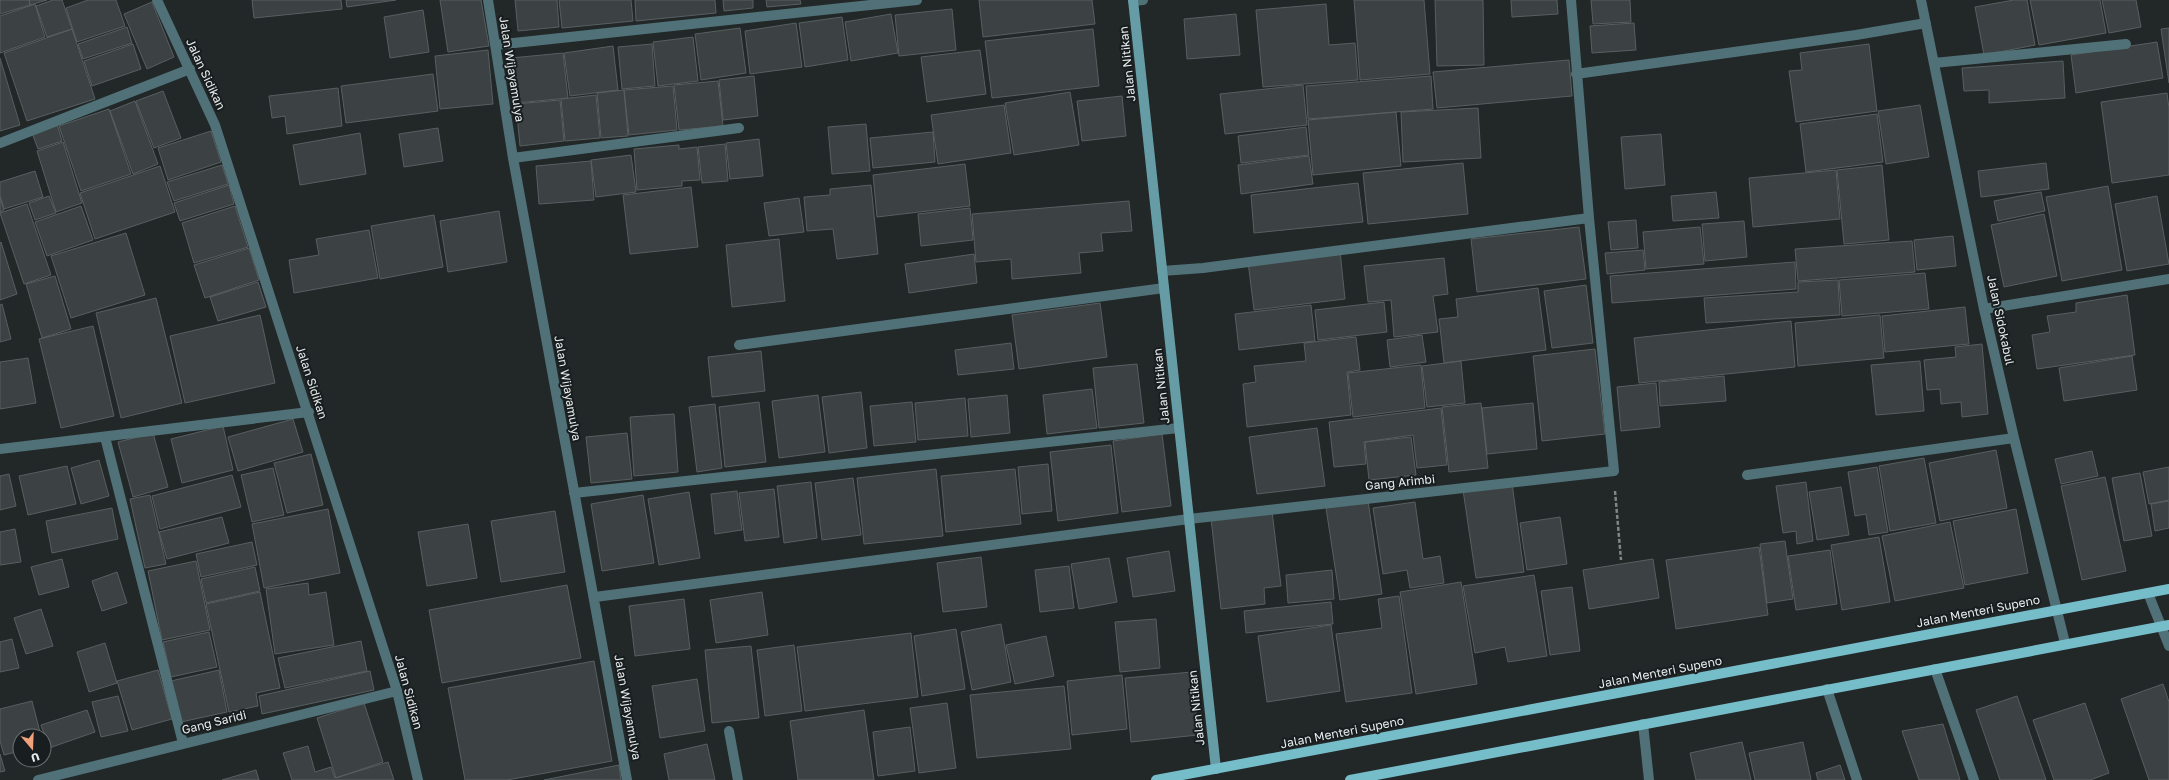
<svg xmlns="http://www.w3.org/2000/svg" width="2169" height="780" font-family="'Golos Text',sans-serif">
  <rect width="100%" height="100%" fill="#222728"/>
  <path fill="#3c4243" stroke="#585f60" d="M0,0H29L30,5L0,14Z
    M29,0H47L30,5Z
    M53,0H62L72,29L47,37L36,6Z
    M88,0H116L125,26L77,42L66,8Z
    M252,0H341L342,9L254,18Z
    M346,0H396L347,7Z
    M440,0H481L489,46L448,52Z
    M515,0H557L559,27L518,31Z
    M559,0H631L633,21L562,28Z
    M635,0H715L716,13L636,21Z
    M723,0H753V8L724,11Z
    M766,0H800L801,4L767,7Z
    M979,0H1092L1095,24L983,37Z
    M1354,0H1424L1430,74L1360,80Z
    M1435,0H1483L1484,65L1437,66Z
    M1511,0H1557L1558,14L1512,17Z
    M1591,0H1630L1631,22L1593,24Z
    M2014,0H2027L2035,45L1984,55L1975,7Z
    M2030,0H2100L2106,33L2039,45Z
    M2102,0H2136L2141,27L2109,33Z
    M152,2L174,57L147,69L124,14Z
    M35,4L45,37L0,53V16Z
    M1326,4L1329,45L1355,43L1358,80L1263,87L1256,10Z
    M952,9L956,50L899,56L895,15Z
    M423,10L429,52L390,58L384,17Z
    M891,14L898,53L851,61L845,22Z
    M1236,14L1240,55L1187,59L1184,19Z
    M842,17L848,60L805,67L799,23Z
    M796,23L802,67L750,74L745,31Z
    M1634,23L1636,50L1592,53L1590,26Z
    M127,27L132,43L83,59L78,44Z
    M740,28L746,73L701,80L695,34Z
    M2169,28V83L2161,29Z
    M72,29L95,99L27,121L4,53Z
    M1093,29L1099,86L992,98L985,41Z
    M693,37L698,81L658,86L653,42Z
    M2157,42L2163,78L2076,93L2071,55Z
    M133,44L141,69L92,86L84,61Z
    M652,44L655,86L622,89L618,47Z
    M1869,44L1877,111L1796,122L1789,71L1802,70L1800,53Z
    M613,46L618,90L570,96L564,53Z
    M488,50L493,104L440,109L435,56Z
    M980,50L986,94L927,102L921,57Z
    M563,53L568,98L516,103L511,58Z
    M0,58L20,125L0,131Z
    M1569,60L1572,96L1437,108L1433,72Z
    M2063,61L2065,98L1989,103V90L1964,91L1962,68Z
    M433,74L438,111L346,123L341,86Z
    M754,76L758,116L723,120L719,80Z
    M1431,76L1433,109L1308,119L1306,86Z
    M718,81L723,126L679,130L674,85Z
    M1303,85L1307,125L1225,134L1220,94Z
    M673,86L677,130L629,135L624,90Z
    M338,88L342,126L287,134L285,116L272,118L269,96Z
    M624,90L628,136L601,138L597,93Z
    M163,91L181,138L154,148L136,101Z
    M1070,92L1079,145L1014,155L1005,103Z
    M2167,93L2169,108V175L2112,183L2101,102Z
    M596,95L600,138L565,141L561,99Z
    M1122,96L1126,136L1082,141L1077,101Z
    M560,100L564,141L520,146L516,104Z
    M135,101L158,164L133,174L110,111Z
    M1004,105L1011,153L938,164L931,115Z
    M1920,105L1929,157L1886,164L1878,111Z
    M1478,108L1481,158L1403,162L1401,112Z
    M109,109L131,174L81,191L59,126Z
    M1396,112L1401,166L1313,175L1308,120Z
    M1877,114L1883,162L1806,172L1800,124Z
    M57,124L62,141L38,149L32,133Z
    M866,124L870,171L832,174L828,127Z
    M1306,127L1309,155L1241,163L1238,136Z
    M438,128L443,161L404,167L399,134Z
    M211,131L221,162L168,180L158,148Z
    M933,132L935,162L873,168L870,138Z
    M360,133L366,174L300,185L293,145Z
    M1661,134L1665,185L1625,189L1621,137Z
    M759,139L763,176L730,179L726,143Z
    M63,142L82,203L56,212L37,151Z
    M725,144L728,181L702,183L698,147Z
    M679,145V149L697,147L700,180L682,181V186L637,190L634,149Z
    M631,155L636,192L596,197L591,160Z
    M1309,156L1313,184L1241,194L1238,165Z
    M591,161L594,200L539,204L536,166Z
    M1463,163L1468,214L1368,224L1363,173Z
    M2046,163L2049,189L1981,197L1978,171Z
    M965,164L970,206L877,217L873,175Z
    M222,165L228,184L174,201L167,182Z
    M1882,165L1889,240L1844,244L1837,170Z
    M160,166L175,212L95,239L80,193Z
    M1836,170L1840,219L1753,227L1749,178Z
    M35,171L43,197L4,209L0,195V182Z
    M1358,183L1363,222L1254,233L1251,195Z
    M229,185L234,204L180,221L174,203Z
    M871,185L878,254L837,259L833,229L807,231L804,197L830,195V189Z
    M2108,186L2122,270L2062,281L2046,197Z
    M691,187L698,247L630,254L623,195Z
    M1716,192L1719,218L1673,221L1671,196Z
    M2041,192L2045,211L1998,221L1994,201Z
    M49,196L56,213L35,220L29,203Z
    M2157,196L2169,264L2127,271L2115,204Z
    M0,198L4,210L0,212Z
    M799,198L804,232L769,236L764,203Z
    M1129,201L1132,231L1101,233L1103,251L1079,253L1081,273L1012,279L1011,259L976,262L972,214Z
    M27,204L51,275L24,284L0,213Z
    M81,206L93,240L47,256L35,222Z
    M235,206L248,247L194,263L182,223Z
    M970,208L973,240L921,246L918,214Z
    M499,211L507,262L448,272L440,221Z
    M2044,214L2057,276L2004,287L1991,225Z
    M434,215L443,267L380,279L371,226Z
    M1636,220L1638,248L1611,250L1608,222Z
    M1744,221L1747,257L1705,261L1702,224Z
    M1579,227L1586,279L1477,292L1471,239Z
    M1700,227L1704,264L1646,269L1643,232Z
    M369,230L378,278L294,293L289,260L319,255L316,239Z
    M126,233L145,295L71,318L51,256Z
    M1953,236L1956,266L1917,270L1914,240Z
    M779,239L785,301L732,307L726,245Z
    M1912,241L1915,272L1798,281L1795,249Z
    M1,242L17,294L0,300V243Z
    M249,248L259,280L205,298L194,265Z
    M1643,250L1645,270L1607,274L1605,253Z
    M1340,251L1345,299L1254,310L1248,262Z
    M974,254L977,283L909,293L905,264Z
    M1444,258L1448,294L1433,296L1438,332L1394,337L1391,300L1368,302L1364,266Z
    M1795,262L1796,289L1612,303L1610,276Z
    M1925,273L1929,309L1842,316L1839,280Z
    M55,276L71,329L42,338L26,284Z
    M1838,280L1840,315L1706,323L1704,298L1798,292V282Z
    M258,282L266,307L218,321L210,297Z
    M1586,285L1593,343L1552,348L1544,291Z
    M1538,288L1546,350L1444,363L1439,319L1458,317L1456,299Z
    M2127,295L2135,355L2037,369L2032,335L2050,332L2047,316L2076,312V303Z
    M156,298L182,403L121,418L96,313Z
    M1384,302L1387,332L1318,340L1315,310Z
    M1100,303L1107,357L1019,369L1012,315Z
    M2,304L11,339L0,342V305Z
    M1311,305L1315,341L1239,350L1235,314Z
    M1965,307L1969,344L1885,352L1882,316Z
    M260,315L275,383L185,403L170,336Z
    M1880,315L1884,358L1798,366L1795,323Z
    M1791,321L1795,367L1639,383L1634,338Z
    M93,326L114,416L61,428L39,339Z
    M1422,335L1426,362L1390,367L1387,340Z
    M1356,337L1360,370L1347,372L1351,415L1247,427L1243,384L1256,382L1254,366L1306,361L1304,343Z
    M1011,343L1014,369L958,375L955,350Z
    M1982,344L1988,414L1962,417L1961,402L1941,404L1940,389L1927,390L1924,360L1956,357L1955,347Z
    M1595,349L1605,434L1542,441L1533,356Z
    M761,351L765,391L712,397L708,357Z
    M2132,356L2137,390L2064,401L2059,368Z
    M28,358L36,403L0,409V362Z
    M1461,361L1465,403L1427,407L1422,366Z
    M1920,361L1924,411L1876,415L1871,365Z
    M1137,364L1144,423L1099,428L1093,368Z
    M1421,365L1425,408L1353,417L1348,373Z
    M1724,376L1726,401L1660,406L1659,382Z
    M1656,383L1660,427L1621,431L1617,387Z
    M1092,389L1097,428L1047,434L1043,395Z
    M861,392L867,448L829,453L822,397Z
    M818,395L825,452L779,458L772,401Z
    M1007,395L1010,433L971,437L968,399Z
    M965,398L968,436L918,440L915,403Z
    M759,402L766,462L725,467L719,407Z
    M912,402L916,442L874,446L870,406Z
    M1481,403L1488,468L1449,472L1442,407Z
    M1533,403L1537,449L1487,454L1482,408Z
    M715,404L722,468L697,472L689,407Z
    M1441,408L1447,465L1417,468L1413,435L1364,442L1366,464L1334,467L1329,422Z
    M674,414L678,472L634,476L630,417Z
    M293,419L303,452L238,471L228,437Z
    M223,426L233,470L182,483L171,439Z
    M1317,428L1325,486L1257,494L1249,437Z
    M153,433L168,487L133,497L118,442Z
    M627,433L632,479L591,483L586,437Z
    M1162,434L1171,506L1122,512L1113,441Z
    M1411,437L1416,475L1369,480L1365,442Z
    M1111,445L1118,513L1058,521L1050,452Z
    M1996,450L2007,508L1940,521L1929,463Z
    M2092,451L2098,476L2061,484L2055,459Z
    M311,454L323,505L287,513L274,463Z
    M1924,458L1936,523L1890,531L1879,466Z
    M99,460L109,496L81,504L71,468Z
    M1048,464L1052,511L1022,514L1018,467Z
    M67,466L76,504L28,515L19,476Z
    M1877,467L1888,532L1869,535L1866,514L1855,516L1848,472Z
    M2169,467V500L2149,504L2143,472Z
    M273,468L284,515L252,522L241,475Z
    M936,469L943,536L864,544L857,478Z
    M1015,469L1021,524L946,532L941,476Z
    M2140,473L2152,536L2124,541L2112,478Z
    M9,474L16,506L0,510V476Z
    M232,475L241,507L160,529L152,496Z
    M2105,477L2126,571L2082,580L2061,486Z
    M853,478L861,535L822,540L815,483Z
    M811,482L817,538L784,543L777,486Z
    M1806,482L1813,541L1797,544L1796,531L1783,533L1776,486Z
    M1512,483L1524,572L1476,578L1463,490Z
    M1841,487L1849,535L1817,540L1809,492Z
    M774,489L779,537L745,541L739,493Z
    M737,491L742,530L715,534L711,494Z
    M689,492L700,558L659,565L648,499Z
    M150,495L166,564L145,568L130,499Z
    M643,495L654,563L602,571L591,504Z
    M1368,501L1382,594L1340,600L1326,508Z
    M2169,501V528L2155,531L2151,504Z
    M1415,502L1423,559L1440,556L1444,583L1410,588L1407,570L1383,574L1373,508Z
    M112,508L118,539L52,553L46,521Z
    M328,509L340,573L264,588L252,524Z
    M2016,509L2028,573L1965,585L1953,521Z
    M555,511L565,572L501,582L491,521Z
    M1272,511L1281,586L1264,588L1265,604L1221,609L1211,518Z
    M222,517L229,543L167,559L159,532Z
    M1560,517L1567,564L1527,570L1520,523Z
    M1950,522L1964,588L1895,601L1882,536Z
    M468,524L477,578L427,586L418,532Z
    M15,529L21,562L0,565V532Z
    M1879,537L1890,602L1842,610L1831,545Z
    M1785,541L1793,599L1767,603L1760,544Z
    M252,542L257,565L201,577L196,554Z
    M1759,547L1768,615L1676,629L1666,560Z
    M1830,550L1837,604L1796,610L1788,556Z
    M1169,551L1175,591L1133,597L1127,558Z
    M981,557L987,607L943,612L937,563Z
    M1109,558L1117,602L1079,609L1071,564Z
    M62,559L69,587L39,595L31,567Z
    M1653,559L1659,598L1589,609L1583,570Z
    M196,561L210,630L162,640L148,571Z
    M1069,566L1074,608L1040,612L1035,570Z
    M255,567L260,591L206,603L201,579Z
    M1332,570L1334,599L1288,603L1286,575Z
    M117,572L127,603L102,611L92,581Z
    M1534,575L1547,656L1508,662L1505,647L1475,653L1463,586Z
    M1461,582L1477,684L1416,694L1400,592Z
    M308,583L309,595L326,592L334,645L275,654L266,589Z
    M567,585L581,658L442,683L429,610Z
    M1572,587L1580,651L1550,655L1541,591Z
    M260,592L280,688L256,693L258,706L229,712L206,604Z
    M762,592L768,635L716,643L710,600Z
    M1399,596L1412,693L1346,702L1336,634L1382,628L1378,599Z
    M684,599L690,649L635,656L629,606Z
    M1331,602L1333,624L1246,633L1244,611Z
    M41,609L53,646L26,654L14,618Z
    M1156,619L1160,668L1120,672L1115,622Z
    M1001,624L1011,682L972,690L961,632Z
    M1331,625L1340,691L1267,702L1258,636Z
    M956,629L965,689L922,696L914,636Z
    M209,632L217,667L171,677L163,642Z
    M911,633L918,697L805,711L797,647Z
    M1046,636L1054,676L1015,684L1006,645Z
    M12,639L19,668L0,672V642Z
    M361,641L367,671L285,688L278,658Z
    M105,643L117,683L89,692L77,652Z
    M794,645L802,711L765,716L757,650Z
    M751,646L759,718L712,723L705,650Z
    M594,661L612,761L507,780H465L448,688Z
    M158,670L172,719L132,730L117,681Z
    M219,670L227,712L181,722L171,681Z
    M370,671L374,690L262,714L259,696Z
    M1192,672L1198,735L1131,742L1125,678Z
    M1122,675L1127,729L1072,735L1067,681Z
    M697,679L705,731L660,738L652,686Z
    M2163,684L2169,702V780H2149L2121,699Z
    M1064,686L1071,749L977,758L970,695Z
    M118,696L128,731L101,737L92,702Z
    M2017,696L2046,780H2000L1976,710Z
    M32,701L41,736H20V751L4,755L0,741V709Z
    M364,703L383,762L336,778L317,718Z
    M947,703L956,768L919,773L910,708Z
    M2085,703L2109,773L2090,780H2054L2033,720Z
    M87,710L95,732L49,748L41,725Z
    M864,710L874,780H798L790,721Z
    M1943,724L1960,780H1919L1902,731Z
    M910,727L915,771L878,776L873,732Z
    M1742,742L1751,780H1696L1690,753Z
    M1803,742L1811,780H1755L1749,753Z
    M707,744L715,780H669L664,754Z
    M308,746L315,772L331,767L335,778L388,762L394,780H292L283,753Z
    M0,754L5,771L0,772Z
    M619,765L621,780H544Z
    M1840,765L1845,780H1818L1816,773Z
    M256,770L259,780H222Z"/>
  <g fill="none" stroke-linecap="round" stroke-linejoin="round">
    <path stroke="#808586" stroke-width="2.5" stroke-dasharray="4 2" stroke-linecap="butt" d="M1615,491L1621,560"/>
    <path stroke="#507177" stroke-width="10" d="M729,731L738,780"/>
    <path stroke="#507177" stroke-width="10" d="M157,0L215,125L397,691L418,780
      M488,0L513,158L627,780
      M1921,0L1984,309L2014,438L2065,643
      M1133,1L1143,0
      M495,45L917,0
      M1934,63L2126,44
      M1576,74L1856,35L1926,23
      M0,143L190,69
      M513,158L739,128
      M1162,271L1203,268L1589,218
      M1984,309L2169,279
      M739,345L1164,288
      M105,437L183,743
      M0,449L309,412
      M1747,475L2014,438
      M574,493L1179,428
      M2148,593L2169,646
      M595,597L1189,519L1614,471L1589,218L1571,0
      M1935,669L1974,780
      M1827,689L1857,780
      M1643,724L1649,780
      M38,780L397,691"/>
    <path stroke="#669ca6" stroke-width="10" d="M1133,0L1216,769"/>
    <path stroke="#76bdca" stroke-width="10" d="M1156,780L2169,589
      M1350,780L2169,625"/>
  </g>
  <g text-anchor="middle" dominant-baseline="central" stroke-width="4" stroke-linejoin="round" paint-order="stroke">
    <g font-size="12" fill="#e8eced" stroke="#181e1f">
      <text transform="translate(1127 64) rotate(-96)">Jalan Nitikan</text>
      <text transform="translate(512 69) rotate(81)">Jalan Wijayamulya</text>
      <text transform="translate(206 74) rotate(65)">Jalan Sidikan</text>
      <text transform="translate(2001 320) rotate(78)">Jalan Sidokabul</text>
      <text transform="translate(312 382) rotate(72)">Jalan Sidikan</text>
      <text transform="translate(1161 386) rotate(-96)">Jalan Nitikan</text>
      <text transform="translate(568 388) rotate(80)">Jalan Wijayamulya</text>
      <text transform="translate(1400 482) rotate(-6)">Gang Arimbi</text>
      <text transform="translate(1978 611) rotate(-11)">Jalan Menteri Supeno</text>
      <text transform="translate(1660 672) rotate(-11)">Jalan Menteri Supeno</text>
      <text transform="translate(409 692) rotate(75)">Jalan Sidikan</text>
      <text transform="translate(628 707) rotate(80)">Jalan Wijayamulya</text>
      <text transform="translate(1196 708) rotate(-96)">Jalan Nitikan</text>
      <text transform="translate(214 722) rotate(-14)">Gang Saridi</text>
      <text transform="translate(1342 732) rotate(-11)">Jalan Menteri Supeno</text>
    </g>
  </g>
  <g transform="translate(32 748) rotate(161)"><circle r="19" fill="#181e1f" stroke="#6b7071"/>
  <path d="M0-3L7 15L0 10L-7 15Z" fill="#f1a27b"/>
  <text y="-6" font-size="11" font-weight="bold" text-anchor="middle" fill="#e8eced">U</text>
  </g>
</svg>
